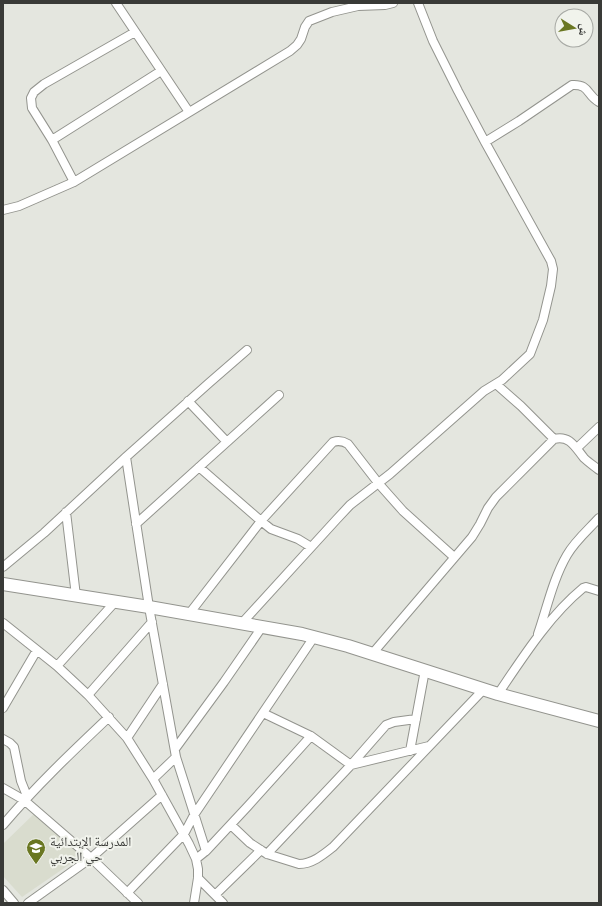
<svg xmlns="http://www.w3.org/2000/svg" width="602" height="906" font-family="'Archivo Narrow','Noto Naskh Arabic',sans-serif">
  <rect width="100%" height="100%" fill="#e4e6df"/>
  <path fill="#d9dcce" d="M37,811L86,853L22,897L3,876V844Z"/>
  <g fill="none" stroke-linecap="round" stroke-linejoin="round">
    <defs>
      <path id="street" d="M116,3L189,112
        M52,140L161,71
        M485,142L519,121L572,85C590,84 586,95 599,102
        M74,182L52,140L32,108L31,98L34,92L44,84L135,32
        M3,210L19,206L74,182L290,51L297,45L301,39L305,27L309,21L332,12L358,6L385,5L393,3
        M496,384L521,406L554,439
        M188,401L227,442
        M577,448L599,427
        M126,457L149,607L176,757L206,851L196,859
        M199,467L261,521L271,529L298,539L311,547
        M66,512L76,596
        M136,524L279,395
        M3,567L44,533L126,457L209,383L247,350
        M189,614L261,521L333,442C339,440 343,441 348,444L379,484L403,511L454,557
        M3,623L57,666L88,695L127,738L153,779L189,844L196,859L198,869V878L194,903
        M242,623L336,520L350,505L390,474L484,391L502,380L530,354L543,320L551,286L553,269L551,261L485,142L458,91L433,41L418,3
        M538,634C547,608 553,579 567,555C575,541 588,530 599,518
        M372,654L472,537L480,524L488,508L496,497L554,439C570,435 575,447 584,458C588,462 594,466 599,470
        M57,666L115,602
        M498,694C523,657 549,616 583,588L586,587L599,591
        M88,695L152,622
        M3,708L37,650
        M263,713L311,736L351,765L429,746
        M127,738L163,684
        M3,739L10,743L14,747L21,781L27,796
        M175,749L224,682L262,627
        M410,751L425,670
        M153,779L176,757
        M3,788L24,800L91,858L138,903
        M3,825C36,786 72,752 109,717
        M231,825L250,843L267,854L299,864C312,864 323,855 333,847L484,689
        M206,851L248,806L311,736
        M267,854L351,765L386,725L394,722L416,719
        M198,878L223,903
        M3,890L14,903
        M127,893L184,834L194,815L314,637
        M215,895L261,850
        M28,903L91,858L162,795"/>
      <path id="secondary" d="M3,584L149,607L302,634L348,646L498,694L599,721"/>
    </defs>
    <use href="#street" stroke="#93948e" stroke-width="10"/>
    <use href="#secondary" stroke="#93948e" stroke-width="14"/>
    <use href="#street" stroke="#fff" stroke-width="8"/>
    <use href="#secondary" stroke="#fff" stroke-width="12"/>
  </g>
  <defs>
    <symbol id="school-pin" viewBox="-11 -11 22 30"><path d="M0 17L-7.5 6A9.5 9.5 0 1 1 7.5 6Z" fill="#6a7722" stroke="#f1f3ec"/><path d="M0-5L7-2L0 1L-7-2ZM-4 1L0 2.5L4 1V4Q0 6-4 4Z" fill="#fff"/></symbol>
  </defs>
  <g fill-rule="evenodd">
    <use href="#school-pin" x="25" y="837" width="22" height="30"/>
  </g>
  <g text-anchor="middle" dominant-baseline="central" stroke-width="4" stroke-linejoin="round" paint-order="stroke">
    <g font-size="13" fill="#393a37" stroke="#f1f3ec" text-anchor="start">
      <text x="50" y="841">المدرسة الإبتدائية<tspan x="50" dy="15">حي الجربي</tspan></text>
    </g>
  </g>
  <rect width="602" height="906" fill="none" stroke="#393a37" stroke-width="8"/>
  <g transform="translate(574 28) rotate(101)"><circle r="19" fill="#f1f3ec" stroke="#a7a9a4"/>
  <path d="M0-3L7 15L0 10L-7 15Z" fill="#6a7722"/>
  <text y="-6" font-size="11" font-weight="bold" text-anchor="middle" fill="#393a37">ش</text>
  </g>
</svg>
